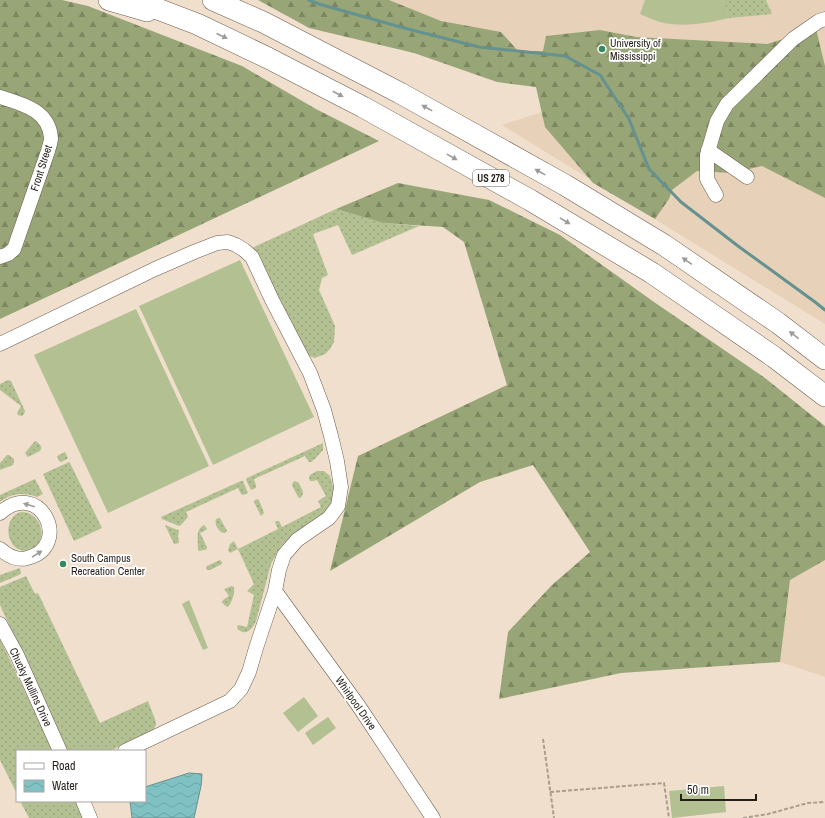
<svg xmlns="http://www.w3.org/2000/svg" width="825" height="818" font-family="'Archivo Narrow',sans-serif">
  <defs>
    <pattern id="grass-dots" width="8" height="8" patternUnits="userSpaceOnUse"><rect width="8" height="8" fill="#b2c092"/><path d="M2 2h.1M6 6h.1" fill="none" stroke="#99a57d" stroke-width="1.8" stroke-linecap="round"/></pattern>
    <pattern id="forest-firs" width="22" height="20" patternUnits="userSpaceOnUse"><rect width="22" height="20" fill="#98a677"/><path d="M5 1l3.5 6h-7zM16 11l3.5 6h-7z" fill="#7c8761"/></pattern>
    <pattern id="water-waves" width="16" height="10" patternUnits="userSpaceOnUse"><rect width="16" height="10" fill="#80c2c3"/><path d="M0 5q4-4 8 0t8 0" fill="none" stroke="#6ea6a7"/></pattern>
  </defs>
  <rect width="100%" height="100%" fill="#f0dfcc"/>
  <path fill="#e7d1b9" d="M331,0H825V324L502,125L602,93Z
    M825,560V677L780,662L790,579Z"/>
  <path fill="url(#grass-dots)" d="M723,0H766L772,14L729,18Z
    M336,209L383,223L419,226L352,255L338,225L313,234L328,275L322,278L319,290L335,326L334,342L330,349L325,354L315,358L306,355L252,248Z
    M8,380L11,381L25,411L24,414L22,416L18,415L17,413L21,406L0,390V384Z
    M36,441C40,445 43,446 40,451L28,457L27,456L25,453L34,442Z
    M323,443V450L315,459L311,462H309L305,456L254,479L256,486V488L251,490L246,480L247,478Z
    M65,452L68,458L67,459L61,462L59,461L57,456Z
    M7,455H9L14,459V461L13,465L0,470V463Z
    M69,462L70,463L102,528L74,541L43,474Z
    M317,471H324L330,476L334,490V500L322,518L296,532L281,546L271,564L256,621C252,630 245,637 237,628L238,625L247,627L254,595L247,591L254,584L238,549L230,553L228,550L230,544L234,541L238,549L278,529L275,522L276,521H279L282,527L321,507L318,501L326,496L317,480L313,481H310L309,478L310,475Z
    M35,479L43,494L37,497C25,492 11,493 0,502V495Z
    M241,481H243L248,493L243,495L241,494L238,488L186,512L188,517L181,525L179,526L162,519L161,517Z
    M295,481L299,483C301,488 306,494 300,498L298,497L292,485L293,482Z
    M257,499L259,500L264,513L261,516L254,502L255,500Z
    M21,512C43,512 50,544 29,550C7,556 0,518 21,512Z
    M219,518H220L227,531L225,533C219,533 214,525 216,519Z
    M165,525L178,530L179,531L178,536L179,543L174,544Z
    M204,525L205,526L207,529L206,530L200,533L207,547V549L204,550L199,551L198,549C198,540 195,530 204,525Z
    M220,560L222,562V564L210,570H207L206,568L207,566Z
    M20,568L21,574L0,583V575Z
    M26,576L35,594L38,593L100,723L148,701L156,722V725L153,730L110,751H66L0,605V587Z
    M232,586L234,587C235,592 232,603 228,607C225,606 224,605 222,602L223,600L229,596L224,589Z
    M0,639L53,751H17V794L0,760Z
    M20,801H77L84,818H29Z"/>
  <path fill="url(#forest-firs)" d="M0,0H62L88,6L242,66L316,109L379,141L0,319Z
    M258,0H389L441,21L501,32L518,51H543L546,36L600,30L636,37L767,44L816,29L825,66V198L762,166L732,173L697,171L672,190L669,199L655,219L593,183L545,127L536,87L497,82L414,53L309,28Z
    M398,183L489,200L560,235L654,302L765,378L825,426V560L790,580L780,662L621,673L499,699L508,632L552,585L590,552L533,465L480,482L330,571L358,456L507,385L464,242L443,227L383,223L336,209Z"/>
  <path fill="#b2c092" d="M645,0H723L729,18C708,23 686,27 664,23C656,21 647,17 640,14Z
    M240,260L314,417L213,465L139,306Z
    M136,309L209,466L108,513L34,355Z
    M189,600L208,648L203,650L182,604Z
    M304,697L318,716L298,732L283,713Z
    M328,717L336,728L313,745L305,733Z
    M724,786L726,812L672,818L669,791Z"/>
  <path fill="url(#water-waves)" stroke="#659190" d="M189,773L202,774L201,786L194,818H132L130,801H145V787Z"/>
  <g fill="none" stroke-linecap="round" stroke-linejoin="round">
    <path stroke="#659190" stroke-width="3" d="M309,0L319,4L404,28L479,47L565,56L600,75L629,119L649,169L681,202L738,246L815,302L825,310"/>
    <defs>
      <path id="minor" d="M0,97C22,104 49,110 51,138C51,142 49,147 48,151L14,249L8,254L0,257
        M708,150L747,177
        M716,195L707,179V155L717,121L727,104L793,39L819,21L825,19
        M0,344L155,269L194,252L217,243L228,242L236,245L244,250L252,257L272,300L310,373L324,410L331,436L337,461L341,487L338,506L329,518L297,540L284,555L279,570L275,591L256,648L249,672L241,689L230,701L125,751
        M0,513C41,477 73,547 27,558C17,561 8,556 0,549
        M275,591L358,705L433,818
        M0,624L17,655L60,751
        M83,801L90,818"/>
      <path id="highway" d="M109,0L147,11
        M134,0L197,24L268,58L363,107L530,200L652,273L774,357L825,396
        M213,0L263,22L400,93L565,185L664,245L778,323L825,359"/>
    </defs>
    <use href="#minor" stroke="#6a5c4c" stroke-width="15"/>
    <use href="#highway" stroke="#6a5c4c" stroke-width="22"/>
    <path stroke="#aa9d8e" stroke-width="2" stroke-dasharray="4 2" stroke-linecap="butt" d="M543,739L554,818
      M550,792L664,783L669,818
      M743,818L768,814L808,803L825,802"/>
    <use href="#minor" stroke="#fff" stroke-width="14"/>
    <use href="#highway" stroke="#fff" stroke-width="21"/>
  </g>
  <defs><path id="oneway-solid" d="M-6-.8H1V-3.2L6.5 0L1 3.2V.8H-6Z"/></defs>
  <g fill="#9d9a97">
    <use href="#oneway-solid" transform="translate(222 36) rotate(25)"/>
    <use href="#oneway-solid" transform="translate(338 94) rotate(28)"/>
    <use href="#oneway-solid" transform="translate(427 108) rotate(-151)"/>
    <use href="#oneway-solid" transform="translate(452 157) rotate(29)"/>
    <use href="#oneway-solid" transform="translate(540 172) rotate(-151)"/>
    <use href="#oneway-solid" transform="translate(565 221) rotate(31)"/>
    <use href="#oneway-solid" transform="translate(687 261) rotate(-145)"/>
    <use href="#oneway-solid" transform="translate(794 335) rotate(-143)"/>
    <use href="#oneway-solid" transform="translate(29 505) rotate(-164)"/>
    <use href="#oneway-solid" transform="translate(37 554) rotate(-32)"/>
  </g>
  <g fill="#348b5f" stroke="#fff" stroke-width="1.5">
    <circle cx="602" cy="49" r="4"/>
    <circle cx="63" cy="564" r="4"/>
  </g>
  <g text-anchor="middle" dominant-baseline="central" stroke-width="3.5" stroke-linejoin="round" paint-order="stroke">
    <rect fill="#fff" stroke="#66625d" stroke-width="1" x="473" y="170" width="36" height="16" rx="3"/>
    <g font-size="10" font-weight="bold" fill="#251f18">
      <text x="491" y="178">US 278</text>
    </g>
    <g font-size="11" fill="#251f18" stroke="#fff" text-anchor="start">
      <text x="610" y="43">University of<tspan x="610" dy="13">Mississippi</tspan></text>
      <text x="71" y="558">South Campus<tspan x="71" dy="13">Recreation Center</tspan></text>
    </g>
    <g font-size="11" fill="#251f18" stroke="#fff">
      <text transform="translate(41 168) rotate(-72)">Front Street</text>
      <text transform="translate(31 687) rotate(65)">Chucky Mullins Drive</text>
      <text transform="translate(356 703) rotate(55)">Whirlpool Drive</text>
    </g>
  </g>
  <rect x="16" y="750" width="130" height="52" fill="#ffffff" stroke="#a8a5a3"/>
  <rect x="24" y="763" width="20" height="6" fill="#ffffff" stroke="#a8a5a3"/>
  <text x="52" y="770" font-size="12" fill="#251f18">Road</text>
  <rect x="24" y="780" width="20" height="12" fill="url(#water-waves)" stroke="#a8a5a3"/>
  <text x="52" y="790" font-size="12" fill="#251f18">Water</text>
  <path d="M681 794v6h75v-6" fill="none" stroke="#251f18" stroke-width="2"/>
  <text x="687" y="794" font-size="12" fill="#251f18" stroke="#ffffff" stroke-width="3" paint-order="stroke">50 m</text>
</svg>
